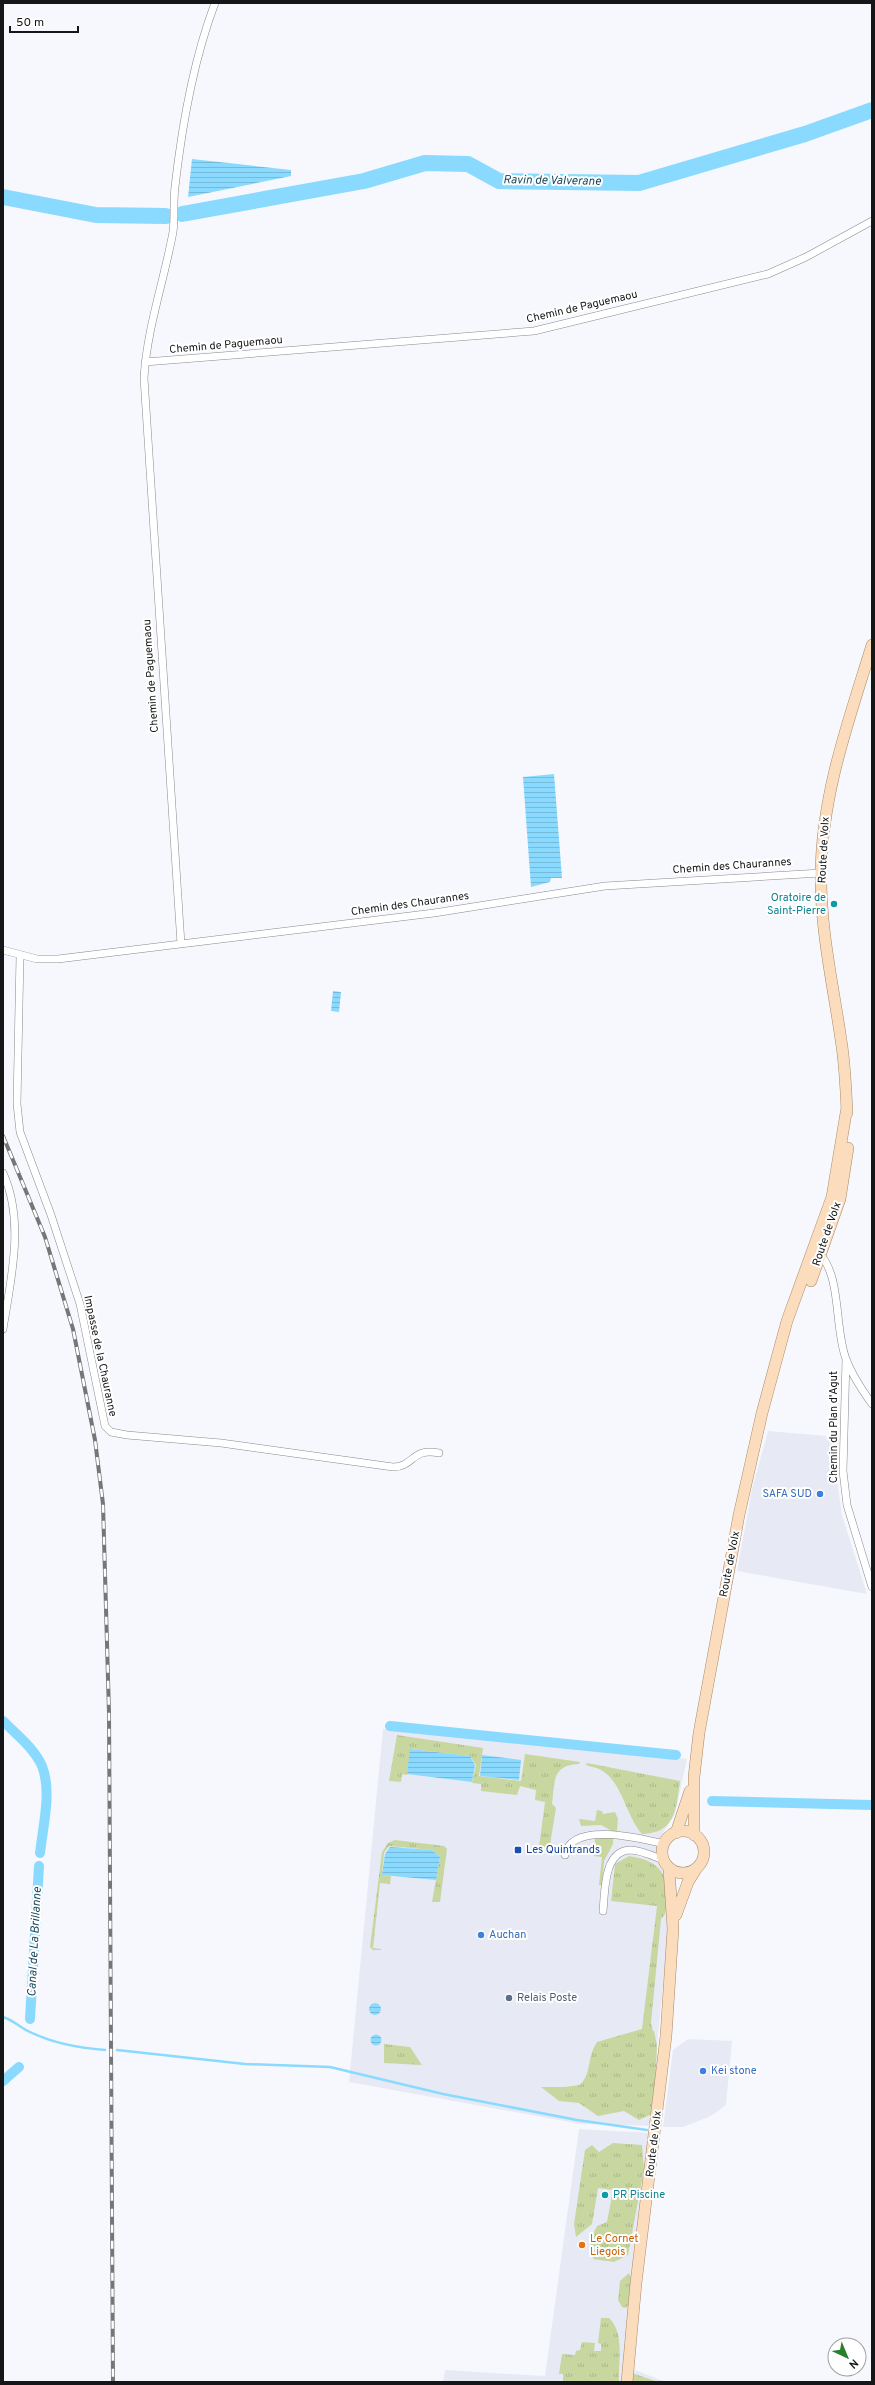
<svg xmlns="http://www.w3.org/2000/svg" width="875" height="2385" font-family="Overpass,sans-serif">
  <defs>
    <pattern id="grass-tufts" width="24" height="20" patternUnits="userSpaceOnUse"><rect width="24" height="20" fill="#c8d69f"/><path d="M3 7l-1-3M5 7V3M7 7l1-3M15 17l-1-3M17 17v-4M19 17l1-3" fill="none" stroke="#abb788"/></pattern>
    <pattern id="water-rules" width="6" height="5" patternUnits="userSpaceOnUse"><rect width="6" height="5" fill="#89dafe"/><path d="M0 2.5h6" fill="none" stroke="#75bad9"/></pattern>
  </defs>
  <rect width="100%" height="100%" fill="#f7f8fd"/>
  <path fill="#e7eaf4" d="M768,1431L839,1437L837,1480L842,1515L867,1594L737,1571L752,1489Z
    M383,1729L687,1759L675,1814L659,1839L670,1916L658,2035L653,2126L581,2124L349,2082Z
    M688,2039L732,2041L726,2105L711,2116L683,2127H663L673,2050Z
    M579,2129L651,2133L627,2367L666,2382H443L445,2370L545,2376Z"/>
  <path fill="url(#grass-tufts)" d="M397,1735L483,1748L479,1776L521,1781L525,1754L580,1762L579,1764C552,1765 555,1781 552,1804L556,1808L550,1845L546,1848L539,1847L545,1802L535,1800L536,1790L520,1786L517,1795L481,1791V1784L472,1783L476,1765L470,1756L411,1749L407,1775L402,1774L401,1782L389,1781Z
    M587,1763L680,1781C676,1809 676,1833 642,1834C627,1817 622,1784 604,1772C599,1768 592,1767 586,1765Z
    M395,1840L444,1846L447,1849L440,1902H432L440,1857L432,1850L389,1846L384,1853L382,1875L391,1876L390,1884L380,1883L373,1948L381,1949V1950H373L370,1947L382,1852L388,1843Z
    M629,1856C657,1861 667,1869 667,1899C666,1906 667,1914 661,1919L651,2023L653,2031L648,2030L654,2031L657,2045L654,2113L639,2120L624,2111L598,2116L579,2103L559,2101L541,2087H565L580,2085C592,2073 587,2056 597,2042L642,2029L657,1906L611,1901L615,1864Z
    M384,2044L410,2047L422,2065L384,2063Z
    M613,2143L642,2145L644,2169L628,2255L614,2262L593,2259L595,2247L591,2246L590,2240L597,2226L607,2222L613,2190L598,2188L592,2224L576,2237L574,2224L585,2150L592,2145L599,2152Z
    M629,2273L632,2280L628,2306L625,2308L622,2307L618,2300L620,2281Z
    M601,2318H609C625,2333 618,2361 619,2382H563V2374H559L562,2354L575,2355L576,2351L580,2350L582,2342L595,2343L594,2351H601V2344L598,2343Z
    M632,2373L658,2382H633Z"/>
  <path fill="#c8d69f" d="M597,1810L602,1811L603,1814L615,1812L618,1819L617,1831L614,1832L601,1825L581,1826L579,1819L595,1821Z
    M595,1838H613V1844L604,1861L602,1885H599L602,1857L594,1856Z"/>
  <path fill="url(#water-rules)" d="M192,159L291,170V176L188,197Z
    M554,774L562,878H551L550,882L531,887L523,777Z
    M333,991L341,992L339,1012L331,1011Z
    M410,1749L470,1756L475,1765L472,1782L407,1774Z
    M482,1755L521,1760L519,1780L480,1776Z
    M390,1847L432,1850L440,1857L436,1880L382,1875L385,1854Z
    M369 2009a6 6 0 1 1 12 0a6 6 0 1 1-12 0Z
    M370.5 2040a5.5 5.5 0 1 1 11 0a5.5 5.5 0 1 1-11 0Z"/>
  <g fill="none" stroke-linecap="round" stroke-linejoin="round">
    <path stroke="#89dafe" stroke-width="2.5" d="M3,2017C13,2020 21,2028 30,2032C54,2044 79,2048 105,2050
      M117,2050L245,2064L330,2067L443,2094L577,2120L647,2130"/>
    <path stroke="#89dafe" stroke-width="10" d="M3,1721C16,1734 34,1748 42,1766C52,1791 43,1826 40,1853
      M390,1726L676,1755
      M712,1801L872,1805
      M30,2019L39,1866
      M3,2081L19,2067"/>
    <path stroke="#89dafe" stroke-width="16" d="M3,197L96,215L166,216
      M182,214L364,181L425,163L468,164L499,181L639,183L805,134L872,110"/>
    <defs>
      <path id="minor" d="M145,362L534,331L768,274L806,257L872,221
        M181,944L144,378C147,328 164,281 173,232C175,217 173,202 175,187C182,125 193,61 215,3
        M3,950L37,959H58L434,913L605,886L821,873
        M20,956L17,1104L20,1132L51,1215L80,1304L105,1426L111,1432L127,1435L221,1443L393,1467C414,1467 412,1447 439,1453
        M3,1173C25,1221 11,1279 3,1329
        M819,1253C842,1277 834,1327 846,1359C852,1375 862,1390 872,1404
        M846,1359L843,1471L847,1505L872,1587
        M565,1855C571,1821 640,1838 664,1844
        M603,1911C605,1893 603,1851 630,1850C641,1850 653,1856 663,1860"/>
      <path id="primary" d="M847,1113C846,1088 845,1064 841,1040C833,984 820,929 821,872C822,793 849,720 872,645
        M811,1281L840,1199L848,1148
        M662 1852a21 21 0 1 1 42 0a21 21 0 1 1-42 0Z
        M676,1833L690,1791
        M694,1835V1777L699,1733L739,1515L762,1413L787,1321L832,1197L847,1107
        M676,1915L688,1882L696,1869
        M627,2382L636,2283L666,2036L673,1929L669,1869"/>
    </defs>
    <use href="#minor" stroke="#88898d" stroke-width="8"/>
    <use href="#primary" stroke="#a98966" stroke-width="12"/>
    <use href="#minor" stroke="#fff" stroke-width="7"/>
    <use href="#primary" stroke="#fbddbd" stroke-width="11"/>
    <defs>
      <path id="rail" d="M3,1136L45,1237L73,1329L95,1440L103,1504L109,1713L113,2382"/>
    </defs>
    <use href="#rail" stroke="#757678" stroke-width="4"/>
    <use href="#rail" stroke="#fff" stroke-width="2.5" stroke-dasharray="8" stroke-linecap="butt"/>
  </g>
  <g fill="#0f9aa8" stroke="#fff" stroke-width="1.5">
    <circle cx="834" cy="904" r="4"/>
    <circle cx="605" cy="2195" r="4"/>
  </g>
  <g fill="#3f7fe0" stroke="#fff" stroke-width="1.5">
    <circle cx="820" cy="1494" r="4"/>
    <circle cx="481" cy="1935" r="4"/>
    <circle cx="703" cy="2071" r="4"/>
  </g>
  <rect fill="#1a4fb4" stroke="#fff" stroke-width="1.5" x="514" y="1846" width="8" height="8" rx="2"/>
  <circle fill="#5c6f8a" stroke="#fff" stroke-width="1.5" cx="509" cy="1998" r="4"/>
  <circle fill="#e8710a" stroke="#fff" stroke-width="1.5" cx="582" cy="2245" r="4"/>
  <g text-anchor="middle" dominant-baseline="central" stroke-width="4" stroke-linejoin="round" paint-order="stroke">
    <g font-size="11" fill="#151617" stroke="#fff">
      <text transform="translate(582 307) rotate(-13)">Chemin de Paguemaou</text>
      <text transform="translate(226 345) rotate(-5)">Chemin de Paguemaou</text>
      <text transform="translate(151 676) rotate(-94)">Chemin de Paguemaou</text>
      <text transform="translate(824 850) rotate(-87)">Route de Volx</text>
      <text transform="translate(732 866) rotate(-4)">Chemin des Chaurannes</text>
      <text transform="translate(410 904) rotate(-8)">Chemin des Chaurannes</text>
      <text transform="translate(827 1234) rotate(-71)">Route de Volx</text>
      <text transform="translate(100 1356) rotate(78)">Impasse de la Chauranne</text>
      <text transform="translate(834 1427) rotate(-90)">Chemin du Plan d'Agut</text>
      <text transform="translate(730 1564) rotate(-79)">Route de Volx</text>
      <text transform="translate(654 2144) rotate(-83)">Route de Volx</text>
    </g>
    <g font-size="11" fill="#0d838f" stroke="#fff" text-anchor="end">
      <text x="826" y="898">Oratoire de<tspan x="826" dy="13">Saint-Pierre</tspan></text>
      <text x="613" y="2195" text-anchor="start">PR Piscine</text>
    </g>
    <g font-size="11" fill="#366cbe" stroke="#fff" text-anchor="start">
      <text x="812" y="1494" text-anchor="end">SAFA SUD</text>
      <text x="489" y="1935">Auchan</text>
      <text x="711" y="2071">Kei stone</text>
    </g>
    <g font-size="11" fill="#164399" stroke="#fff" text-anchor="start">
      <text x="526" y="1850">Les Quintrands</text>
    </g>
    <g font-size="11" fill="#4e5e75" stroke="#fff" text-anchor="start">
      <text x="517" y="1998">Relais Poste</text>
    </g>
    <g font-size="11" fill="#c56008" stroke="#fff" text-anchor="start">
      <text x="590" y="2239">Le Cornet<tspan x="590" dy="13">Liegois</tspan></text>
    </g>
    <g font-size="12" font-style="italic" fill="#1a485b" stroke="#fff">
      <text transform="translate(552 181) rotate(1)">Ravin de Valverane</text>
      <text transform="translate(35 1942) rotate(-87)">Canal de La Brillanne</text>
    </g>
  </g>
  <rect width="875" height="2385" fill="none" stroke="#151617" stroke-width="8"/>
  <g transform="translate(847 2357) rotate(136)"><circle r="19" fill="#ffffff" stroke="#a1a2a2"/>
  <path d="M0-3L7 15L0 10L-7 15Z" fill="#287f2d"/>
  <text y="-6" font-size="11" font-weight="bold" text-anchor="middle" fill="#151617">N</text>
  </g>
  <path d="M10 26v6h68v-6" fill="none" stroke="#151617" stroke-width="2"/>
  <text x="16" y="26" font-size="12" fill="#151617" stroke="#ffffff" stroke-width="3" paint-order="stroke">50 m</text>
</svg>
